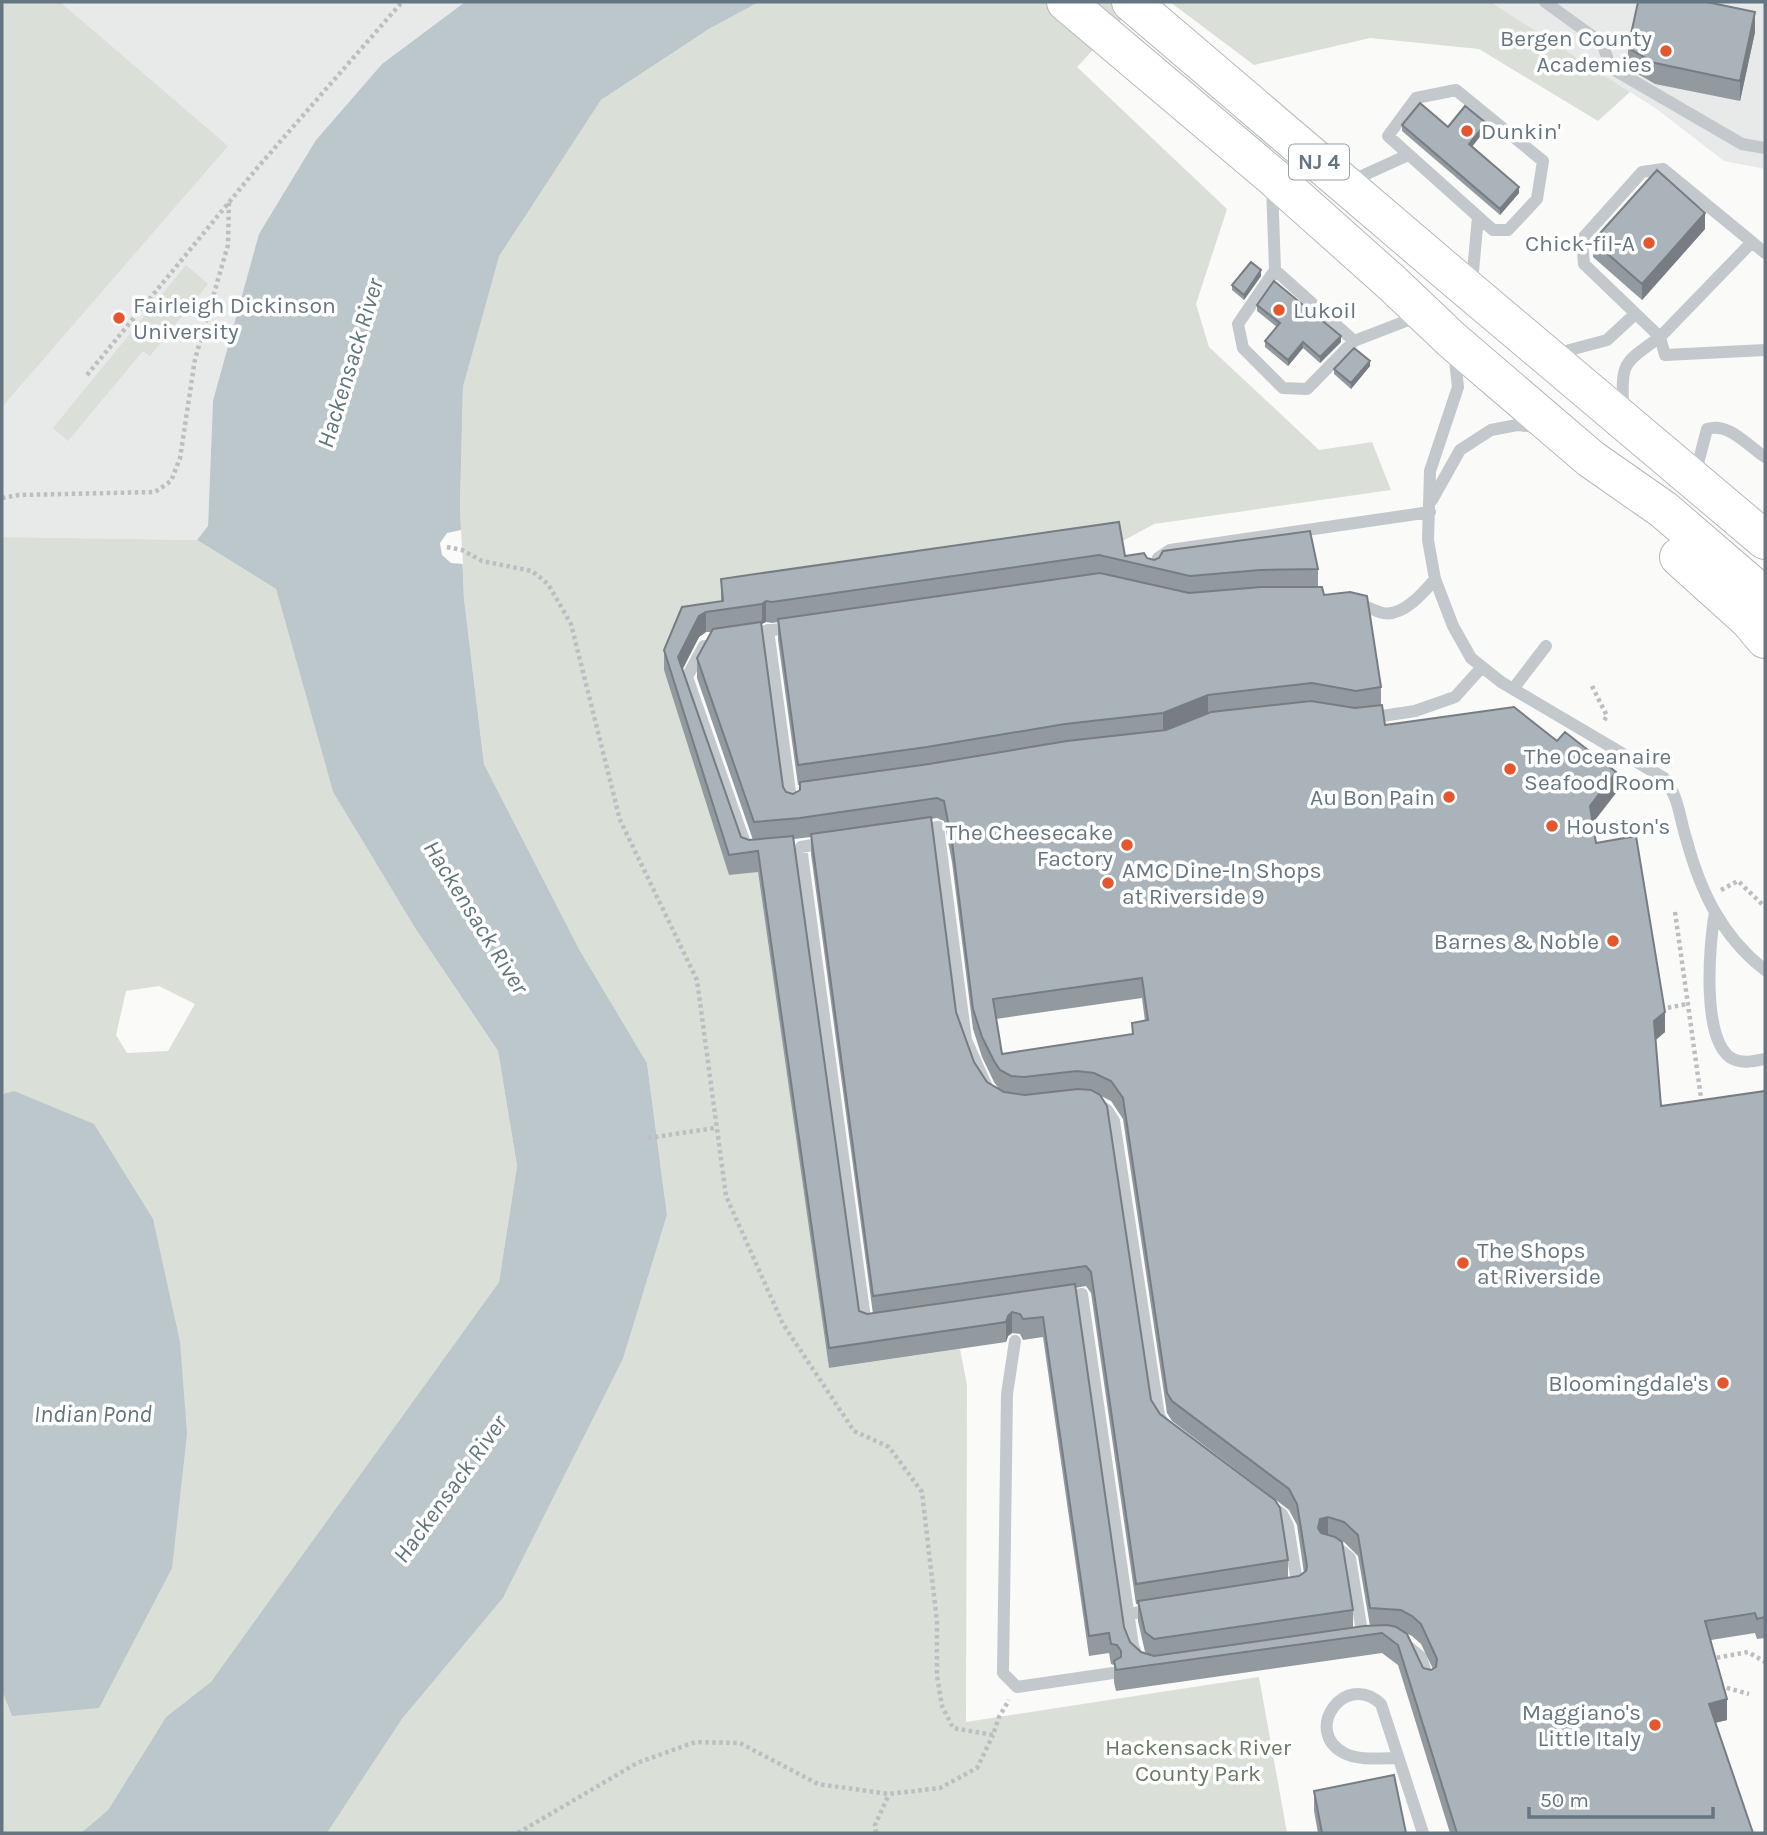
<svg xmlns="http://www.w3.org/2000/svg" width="1767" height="1835" font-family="Karla,sans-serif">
  <rect width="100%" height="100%" fill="#fafaf8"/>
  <path fill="#e8e9e9" d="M2,2H465L382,64L316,140L213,401L208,526L197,540L2,537Z
    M1491,2H1765V169L1724,161L1658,110Z"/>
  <path fill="#dadfd7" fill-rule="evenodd" d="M6,2H60L228,146L2,407V6Z
    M759,2H1138L1077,67L1227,209L1196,304L1209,347L1319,450L1372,442L1391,490L1154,524L1119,543L723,621L682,627L664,670L758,872L829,1368L960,1349L967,1385L966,1722L1259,1677L1287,1833H327L402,1719L503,1598L623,1359L667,1215L647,1063L579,949L484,764L464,599L460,505L463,387L498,256L601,100L709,29Z
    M1170,2H1491L1630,92L1598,121L1479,49L1370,38L1254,65Z
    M186,265L208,284L150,356L143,351L68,441L53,428Z
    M2,537L197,540L276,589L333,792L415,928L498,1051L517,1166L499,1282L211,1683L166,1717L108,1810L81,1833H2V1691L12,1716L15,1091L2,1094ZM159,986L195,1004L168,1051L127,1053L116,1035L126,991Z"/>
  <path fill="#bbc7cb" d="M465,2H759L709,29L601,100L499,256L463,387L460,505L464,599L484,764L579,949L647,1063L667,1215L623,1359L503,1598L402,1719L327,1833H81L108,1810L166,1717L211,1682L499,1282L517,1166L498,1051L415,928L333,792L276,589L197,540L208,526L213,401L259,234L316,140L382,64Z
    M14,1091L94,1124L153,1219L180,1342L187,1434L172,1568L99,1708L12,1716L2,1691V1094Z"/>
  <path fill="#fafaf8" d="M461,530L463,564L451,563L442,555L440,543L447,533Z"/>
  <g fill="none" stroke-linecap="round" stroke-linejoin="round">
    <defs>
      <path id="highway" d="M1066,2L1272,176L1392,283L1452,340L1591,459L1664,510L1765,597
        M1131,2L1445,270L1765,540
        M1679,557L1750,621L1765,639"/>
    </defs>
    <use href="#highway" stroke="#b4b9bd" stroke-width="40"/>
    <path stroke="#bbbfc2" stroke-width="4.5" stroke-dasharray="3.5 3.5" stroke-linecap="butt" d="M87,375L258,167L402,2
      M2,498L19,495L155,492L171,481L180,458L195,359L228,245L229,202
      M447,547L462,550L482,561L532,571L548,584L571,624L620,820L697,980L726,1196L783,1324L854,1431L889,1447L922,1492L937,1622V1676L942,1706L953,1728L993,1735L999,1717L1009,1700
      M1592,686L1607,716L1603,722
      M1721,890L1738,881L1765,907
      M1675,912L1702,1105
      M1661,1009L1687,1004
      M648,1138L715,1128
      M1710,1659L1748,1652L1765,1662
      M1720,1686L1749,1694
      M518,1833L637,1763L695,1742L740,1743L818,1784L889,1794L940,1788L977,1768L993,1735
      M876,1833L875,1825L889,1794"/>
    <path stroke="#c3c8cc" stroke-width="12" d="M1545,2L1602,43L1611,68L1742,144L1765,148
      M1456,90L1543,161L1537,199L1508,230H1493L1388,136L1416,98Z
      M1351,181L1408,155
      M1272,186L1275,270L1238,324L1243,348L1283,388L1307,389L1354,341L1419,316
      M1765,253L1752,242L1660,337L1665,355L1765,350
      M1275,270L1354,341
      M1472,282L1478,217
      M1454,352L1458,387L1430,471L1428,540L1435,579L1453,626L1471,658L1501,682L1664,778C1679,797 1679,816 1686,838C1700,890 1721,936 1765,970
      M1555,354L1607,340L1634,315
      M1623,410C1622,362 1621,365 1660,337L1584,264L1582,239L1642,172L1663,169L1752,242
      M1695,475L1707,429C1729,422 1748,446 1765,457
      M1432,500L1460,450L1491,430L1517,425L1536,427
      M1153,572L1158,558L1170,550L1430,512
      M1356,604C1365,605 1374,611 1383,613C1403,617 1424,592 1435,579
      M768,630L792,806
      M746,634L794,627
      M704,646L687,677L748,852
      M1513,689L1546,646
      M1369,718L1415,711L1455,697L1482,667
      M915,831L938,827L966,1040L986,1085
      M825,843L801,847L866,1326L868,1325
      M1715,913C1709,943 1701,1044 1733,1059C1743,1064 1755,1061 1765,1059
      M1096,1102L1107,1110L1114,1121L1159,1416L1164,1424
      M1060,1298L1082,1294L1133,1646L1138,1658
      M1015,1341L1007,1394L1003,1673L1017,1687L1113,1673
      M1267,1503L1282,1514L1288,1526L1298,1588L1295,1589
      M1329,1547L1339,1549L1350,1558L1363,1638L1357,1639
      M1129,1614L1153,1610
      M1403,1642L1421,1657L1429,1682
      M1398,1758C1382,1758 1359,1761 1344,1753C1302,1731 1345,1670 1381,1704L1423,1833"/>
    <use href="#highway" stroke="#fff" stroke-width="38"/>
  </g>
  <path fill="#929a9f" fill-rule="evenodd" d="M1755,32L1740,101L1655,84L1628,68V48Z
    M1402,125L1486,129L1472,147L1519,193L1500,215L1402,131Z
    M1705,229L1642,300L1593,257V241Z
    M1261,276L1244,300L1232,290V285Z
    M1257,305L1341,342L1320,363L1303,348L1288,366L1265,347V341L1277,327L1257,311Z
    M1370,366L1351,389L1334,374V369Z
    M1119,522L1125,556L1147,558L1154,560L1318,569V587L1381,687V705L1385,725L1616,793L1593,823L1596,843L1665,1032L1656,1040L1661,1106L1765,1091V1638L1757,1639L1755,1633L1711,1640L1727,1720L1715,1723L1753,1833H1450L1398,1665L1382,1653L1116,1691L1114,1682V1665L1111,1664L1109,1653L1089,1656L1043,1337L1023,1340L1020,1334L1012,1333L1008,1336L1006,1342L829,1368L758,872L729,875L664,670V650L682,607L721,601V579ZM766,622L772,623L778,622V640L798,785H800V790L793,794L786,792L783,787L761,624ZM706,632H711L697,658V678L753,840H749L741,837L683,669L699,637ZM937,818L944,821L952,862L973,1029L982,1057L994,1082L999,1089L987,1082L974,1062L956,1012L931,819ZM811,837V854L873,1314H867L859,1311L794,839ZM1142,998L1145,1021L1132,1023V1034L1002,1054L996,1019ZM1101,1096L1111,1101L1123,1119L1167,1413L1172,1421L1289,1510L1297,1525L1304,1573L1299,1576L1288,1578V1560L1160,1414L1151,1400ZM1086,1286L1091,1293L1136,1604H1138V1621L1145,1652L1147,1654L1141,1652L1130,1642L1124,1627L1075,1288ZM1340,1541L1344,1542L1358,1556L1370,1626L1353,1628V1610ZM1402,1631L1412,1636L1421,1644L1433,1669L1431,1670L1423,1668Z
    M1314,1791L1406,1833H1318L1314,1811Z"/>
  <path fill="#777d82" d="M1755,12V32L1740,101V81Z
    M1486,123V129L1469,150V144Z
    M1519,187V193L1500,215V209Z
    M1705,213V229L1642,300V284Z
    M1261,270V276L1244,300V295Z
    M1341,336V342L1320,363V357Z
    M1303,342V348L1288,366V360Z
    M1370,361V366L1351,389V383Z
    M766,601V622L762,624V604Z
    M706,612V632L699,637L678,677V657L699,616Z
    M1208,695V715L1163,733V713Z
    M1616,772V793L1590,826V806Z
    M1665,1012V1032L1654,1041V1021Z
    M1012,1312V1333L1008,1336L1006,1342V1322L1008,1316Z
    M1328,1517V1537L1320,1540L1318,1528L1320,1519Z
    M1727,1699V1720L1709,1724V1704Z"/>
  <path fill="#aab3b9" stroke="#777d82" stroke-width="2" fill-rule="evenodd" d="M1638,2H1707L1755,12L1740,81L1655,63L1628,48Z
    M1420,103L1448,127L1465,106L1486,123L1469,144L1519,187L1500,209L1402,125Z
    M1657,170L1705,213L1642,284L1593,241Z
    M1251,262L1261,270L1244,295L1232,285Z
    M1274,281L1341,336L1320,357L1303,342L1288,360L1265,341L1280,323L1257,305Z
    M1354,348L1370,361L1351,383L1334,369Z
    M1119,522L1125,556L1144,553L1147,558L1154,560L1159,558L1163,551L1310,531L1318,569L1260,570L1190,576L1099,555L772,602L766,601L762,604L706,612L699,616L678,657L741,837L749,840L793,836L859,1311L867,1314L1075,1284L1124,1627L1130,1642L1141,1652L1154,1656L1364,1626L1388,1625L1396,1627L1407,1634L1423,1668L1431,1670L1436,1667L1437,1659L1421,1624L1412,1616L1401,1610L1370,1608L1358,1535L1344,1522L1328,1517L1320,1519L1318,1528L1321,1533L1335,1537L1342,1542L1353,1610L1154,1639L1145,1632L1138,1601L1299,1576L1306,1571L1307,1566L1297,1504L1289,1489L1172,1401L1167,1393L1123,1098L1111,1081L1094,1073L1077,1071L1024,1077L1011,1076L1000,1070L994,1061L982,1037L973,1009L952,842L944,801L937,798L800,818L754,822L697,658L713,629L761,622L783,787L786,792L793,794L800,790V782L929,764L1067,741L1166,730L1211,712L1311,701L1355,708L1382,705L1385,725L1514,707L1557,741L1565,732L1616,772L1590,806L1596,843L1636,836L1665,1012L1654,1021L1661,1106L1765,1091V1617L1757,1619L1755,1613L1705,1621L1727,1699L1709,1704L1753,1833H1457L1398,1645L1382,1633L1116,1670L1114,1661L1121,1657V1651L1117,1645L1111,1644L1109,1633L1089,1636L1043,1317L1023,1319L1020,1314L1012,1312L1008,1316L1006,1322L829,1348L758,851L729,855L664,650L682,607L723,601L721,579ZM1142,978L1148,1020L1132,1023L1133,1034L1002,1054L993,999Z
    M1100,573L1189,593L1261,587H1322L1324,595L1350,592L1367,596L1381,687L1356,691L1312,683L1208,695L1163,713L1065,724L927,747L798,765L778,619Z
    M931,817L956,1012L974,1062L987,1082L1004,1092L1025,1095L1078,1089L1091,1090L1100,1095L1107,1106L1151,1400L1160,1414L1275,1500L1280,1508L1288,1560L1136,1584L1091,1272L1086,1266L873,1296L811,834Z
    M1394,1775L1406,1833H1322L1314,1791Z"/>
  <g fill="#e4572e" stroke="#fff" stroke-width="2.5">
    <circle cx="1666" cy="51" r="7"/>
    <circle cx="1467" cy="131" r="7"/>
    <circle cx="1649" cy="243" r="7"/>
    <circle cx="1279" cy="310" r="7"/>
    <circle cx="119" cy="318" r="7"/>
    <circle cx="1510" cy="769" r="7"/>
    <circle cx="1449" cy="797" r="7"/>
    <circle cx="1552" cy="826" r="7"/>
    <circle cx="1127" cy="845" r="7"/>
    <circle cx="1108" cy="883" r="7"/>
    <circle cx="1613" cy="941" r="7"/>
    <circle cx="1463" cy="1263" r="7"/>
    <circle cx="1723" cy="1383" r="7"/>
    <circle cx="1655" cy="1725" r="7"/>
  </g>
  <g text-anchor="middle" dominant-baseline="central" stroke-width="7" stroke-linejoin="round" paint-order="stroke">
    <rect fill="#fff" stroke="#939fa8" stroke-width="2" x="1289" y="144.5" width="60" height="35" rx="5"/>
    <g font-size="21" font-weight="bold" fill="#657683">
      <text x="1319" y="162">NJ 4</text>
    </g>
    <g font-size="23" fill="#657683" stroke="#fff" text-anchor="end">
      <text x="1652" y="38">Bergen County<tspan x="1652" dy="26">Academies</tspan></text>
      <text x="1481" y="131" text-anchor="start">Dunkin'</text>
      <text x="1635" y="243">Chick-fil-A</text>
      <text x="133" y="305" text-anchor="start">Fairleigh Dickinson<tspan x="133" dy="26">University</tspan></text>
      <text x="1293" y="310" text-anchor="start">Lukoil</text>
      <text x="1524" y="756" text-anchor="start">The Oceanaire<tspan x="1524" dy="26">Seafood Room</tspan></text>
      <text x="1435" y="797">Au Bon Pain</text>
      <text x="1566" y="826" text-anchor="start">Houston's</text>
      <text x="1113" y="832">The Cheesecake<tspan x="1113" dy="26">Factory</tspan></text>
      <text x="1122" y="870" text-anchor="start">AMC Dine-In Shops<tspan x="1122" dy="26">at Riverside 9</tspan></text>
      <text x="1599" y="941">Barnes &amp; Noble</text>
      <text x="1477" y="1250" text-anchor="start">The Shops<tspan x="1477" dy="26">at Riverside</tspan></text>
      <text x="1709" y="1383">Bloomingdale's</text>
      <text x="1641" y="1712">Maggiano's<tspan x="1641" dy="26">Little Italy</tspan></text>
    </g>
    <g font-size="23" fill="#687a64" stroke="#fff">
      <text x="1198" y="1747">Hackensack River<tspan x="1198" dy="26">County Park</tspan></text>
    </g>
    <g font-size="24" font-style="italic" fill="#60757c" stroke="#fff">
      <text transform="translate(350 363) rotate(-73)">Hackensack River</text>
      <text transform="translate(476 917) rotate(58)">Hackensack River</text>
      <text x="93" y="1414">Indian Pond</text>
      <text transform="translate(450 1489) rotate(-54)">Hackensack River</text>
    </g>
  </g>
  <rect width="1767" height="1835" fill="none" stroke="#657683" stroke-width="7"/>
  <path d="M1529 1807v10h184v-10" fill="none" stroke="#657683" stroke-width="3.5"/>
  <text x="1540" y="1807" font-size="21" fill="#657683" stroke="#ffffff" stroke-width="5" paint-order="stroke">50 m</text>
</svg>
